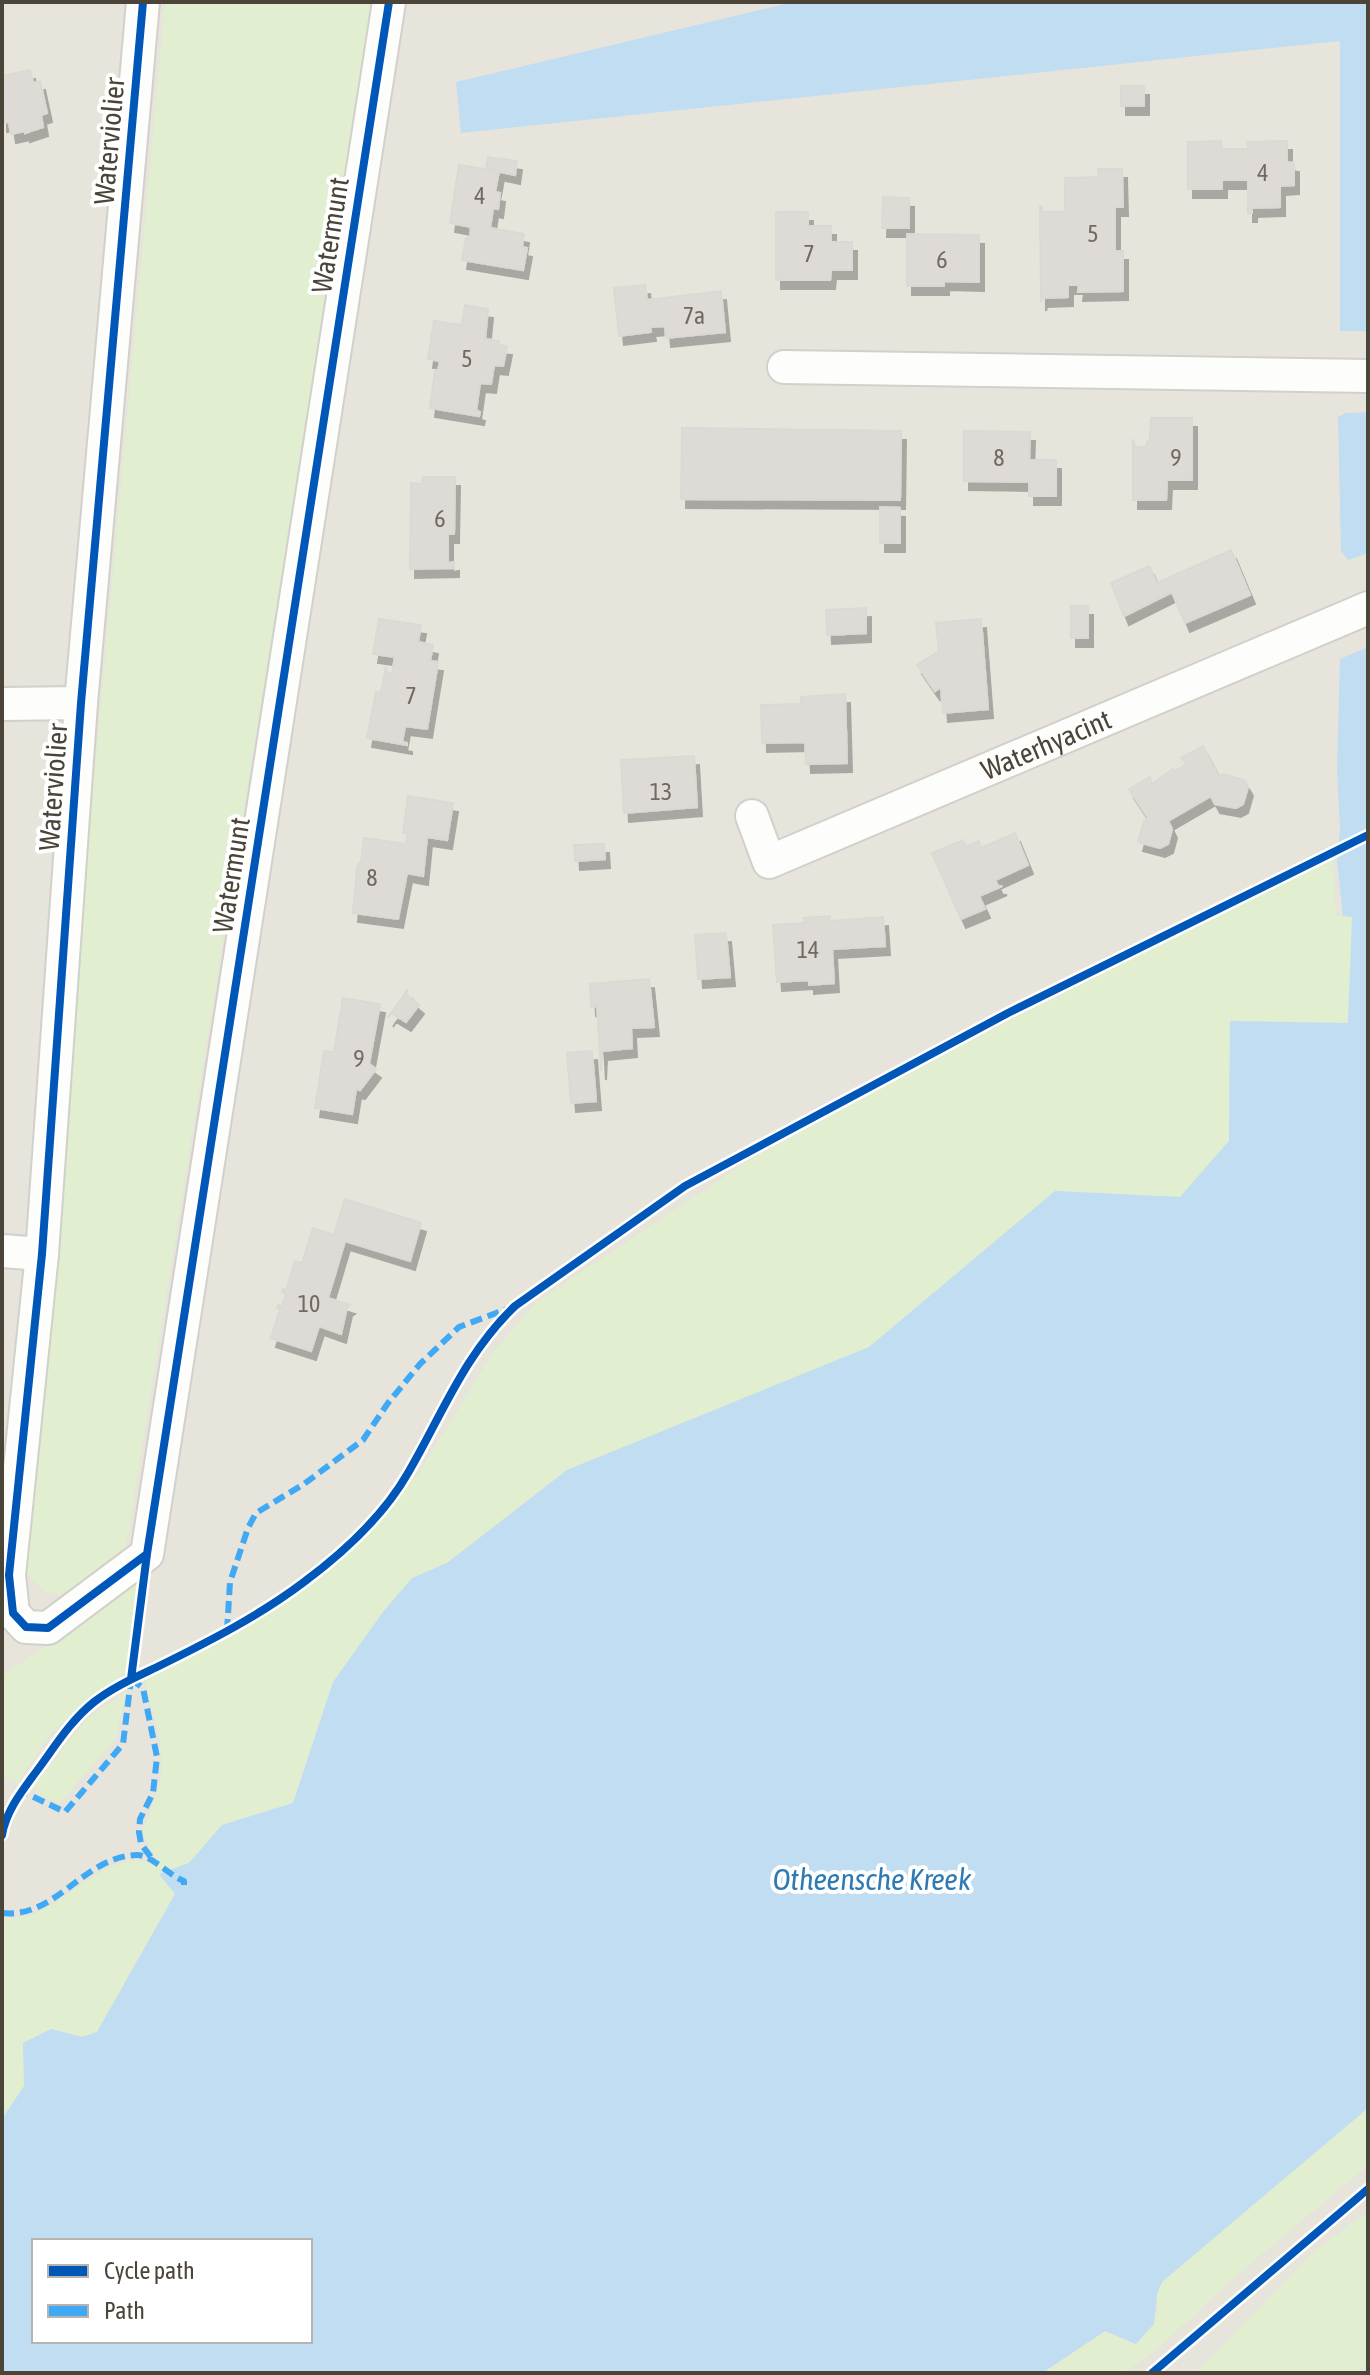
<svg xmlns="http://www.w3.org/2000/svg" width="1370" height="2375" font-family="'Asap Condensed',sans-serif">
  <defs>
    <filter id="shadow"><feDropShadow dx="5" dy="9" stdDeviation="0" flood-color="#0004"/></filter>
  </defs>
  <rect width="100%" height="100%" fill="#f4f2ee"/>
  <path fill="#e7e4dc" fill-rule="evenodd" d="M2,2H1368V2373H2ZM34,2241H310V2341H34Z"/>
  <path fill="#e1eecf" d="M165,2L284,4L288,2H373L125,1553L66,1596L45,1592L22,1568Z
    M1332,859L1336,916L1353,917L1348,1023L1230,1021L1229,1141L1180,1197L1055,1191L869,1347L567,1470L447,1563L412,1578L355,1652L311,1749L293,1803L222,1825L189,1863L159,1874L175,1893L97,2032L82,2037L51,2029L24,2086L2,2119V1918C13,1918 23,1917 33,1914C64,1904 116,1846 151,1864L157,1860L145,1839L143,1832C148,1816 155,1801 159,1785C167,1750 153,1713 144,1680L249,1627L290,1599L341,1555L419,1473L494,1351L538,1301L752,1158L1033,1008Z
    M140,1581L128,1671L86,1701L47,1738L18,1783L2,1776V1676Z
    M126,1691L116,1738L59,1804L32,1789L85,1721Z
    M1368,2108V2165L1250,2264L1151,2354L1122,2373H1042L1105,2331L1136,2344L1157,2312V2294L1162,2282Z
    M1368,2211V2364L1353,2373H1194L1203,2366L1313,2253Z"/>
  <path fill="#c0ddf1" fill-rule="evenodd" d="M794,2H1368V331H1340V41L461,133L456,82Z
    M1368,412V553L1348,560L1341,551L1338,417L1346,413Z
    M1368,647V2108L1162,2282L1157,2294L1154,2324L1136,2344L1105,2331L1042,2373H2V2119L24,2086L23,2043L51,2029L82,2037L97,2032L175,1894L159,1874L189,1863L222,1825L293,1803L333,1682L383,1612L412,1578L447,1563L567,1470L869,1347L1055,1191L1180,1197L1229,1141L1230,1021L1348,1023L1352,917L1343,916L1337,861L1340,830L1337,770L1340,659ZM310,2241V2341H34V2241Z"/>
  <path fill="#dedbd6" stroke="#dcd9d4" stroke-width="2" filter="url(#shadow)" d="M30,70L33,83L40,81L47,113L41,115L43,127L25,133V131L11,134L9,122L2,123V76Z
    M1121,86H1144V106H1121Z
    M1221,141L1222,149H1248L1247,142L1287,141V162L1294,163V185L1280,186V207L1252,208V213H1248V180H1222V189H1188V142Z
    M488,157L517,161L515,175L486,169Z
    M459,165L499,171L495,192L500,193L498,209L493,208L490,228L524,234L522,247L527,248L523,270L462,260L466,238L470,239L471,227L450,223Z
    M1098,169H1122L1123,207H1115V251H1123V291L1078,292L1079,285H1068V297L1042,298L1041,302L1040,207H1042V212H1065V178L1099,177Z
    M883,197L909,198V228H882Z
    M776,212H808V226H831V242H852V270H831L830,280H776Z
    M907,234L979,235V282L944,281V286H907Z
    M645,285L647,300L721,291L725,332L666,338L665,326L650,327L651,332L619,336L614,288Z
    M465,305L488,309L485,339L499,341L498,345L507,346L503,366L494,365L491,384L480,383L476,411L480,412L479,416L430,408L435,370L438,371L440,361L428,359L434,321L462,325Z
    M1151,418H1192V480H1167L1166,500H1133V439L1135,447H1147V442L1150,440Z
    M682,428L901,431L900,500L681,499Z
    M964,431L1030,432L1029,460H1056V496H1029V482L964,481Z
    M423,477H455L454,534H448V563L454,562V568L410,569L411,483L422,484Z
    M880,507L900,508V543H880Z
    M1231,550L1250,595L1185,623L1172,592L1124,616L1111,583L1149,566L1157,583Z
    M1071,606H1088V638H1071Z
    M866,608V633L827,635L826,610Z
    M379,619L421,625L418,642L433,645L430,661L438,662L427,729L405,726L402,742L407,743V745L367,738L376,692L381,693L386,667L387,673L392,674L395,657L373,654Z
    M981,619L988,709L943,713L941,687L935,691L917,665L939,651L936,623Z
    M845,694L847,763L806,764L805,742L762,743L761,705L801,704V697Z
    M1203,746L1219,777L1223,774L1244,780L1248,787L1243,804L1236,808L1215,804L1211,796L1168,821L1172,829L1168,844L1160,848L1138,842L1144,821L1148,818L1129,789L1150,777L1152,784L1173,769L1175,771L1187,764L1181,758Z
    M694,756L697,807L624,813L621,760Z
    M408,796L453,803L447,840L427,837L423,876L407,873L398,919L353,913L357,869L359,863H361L364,838L406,844L407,833H403Z
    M1015,833L1028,865L995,880L998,886H1002L979,896L985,909L961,919L932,853L963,840L966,847L979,841L981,848Z
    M604,844L605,859L575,861L574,845Z
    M830,916V921L883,917L885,946L832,949L834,983L809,985V980L777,982L773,925L805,923L804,918Z
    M726,933L730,977L698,979L695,935Z
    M649,979L654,1027L631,1028L632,1048L602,1051L601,1071L597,1006L591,1007L590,984Z
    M408,989L406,994L419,1005L406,1022L391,1013L388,1018Z
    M343,998L380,1004L369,1064L376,1069L360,1090L356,1089L352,1114L315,1108L324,1051L334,1052Z
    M592,1051L596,1101L571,1103L567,1053Z
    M345,1199L421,1223L410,1261L345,1241L328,1298L350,1305L347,1307L341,1334L319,1326L311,1351L271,1338L280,1309L277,1308L278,1305L282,1307L286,1294L282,1292L283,1289L286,1290L295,1261L302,1263L313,1228L334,1235Z"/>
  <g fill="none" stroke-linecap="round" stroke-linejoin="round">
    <defs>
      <g id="minor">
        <path d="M143,2L81,703L42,1254L9,1575L13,1613L26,1627L48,1628L147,1554L389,2"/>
        <path d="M784,367L1368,376"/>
        <path d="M2,704L81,703"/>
        <path id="s1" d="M752,816L769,862L1368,608"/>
        <path d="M2,1251L42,1254"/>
      </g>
    </defs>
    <use href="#minor" stroke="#d2d0cb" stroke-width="36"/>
    <use href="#minor" stroke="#fdfdfc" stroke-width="32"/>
    <path stroke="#3fa9f5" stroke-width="6" stroke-dasharray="12 6" stroke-linecap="butt" d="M227,1631L230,1582L248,1528L256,1513L304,1484L363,1440L388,1403L420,1364L459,1327L507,1309
      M131,1679L143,1688L157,1757L153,1793L140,1819L139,1832L141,1844L153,1860
      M17,1789L65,1812L123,1744L131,1679
      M2,1913C56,1919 83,1857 136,1855C151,1854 168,1875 184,1881V1885"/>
    <defs>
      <path id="cycleway" d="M143,2L81,703L42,1254L9,1575L13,1613L26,1627L48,1628L147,1554L389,2
        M131,1679L147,1554
        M2,1835C6,1811 22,1791 36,1772C54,1748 70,1721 94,1702C113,1687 136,1677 157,1667C208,1642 259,1616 304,1582C343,1553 384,1515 408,1473C443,1413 464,1355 515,1306L685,1186L1008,1013L1368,835
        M1152,2373L1368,2189"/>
    </defs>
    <use href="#cycleway" stroke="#fff" stroke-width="13"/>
    <use href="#cycleway" stroke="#0057b8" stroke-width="8"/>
  </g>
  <g text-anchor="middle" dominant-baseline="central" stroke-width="8" stroke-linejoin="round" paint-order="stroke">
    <g font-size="24" fill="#706a61">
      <text x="1263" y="172">4</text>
      <text x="480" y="195">4</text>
      <text x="1093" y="233">5</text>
      <text x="809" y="253">7</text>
      <text x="942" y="259">6</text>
      <text x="694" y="315">7a</text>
      <text x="467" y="358">5</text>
      <text x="999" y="457">8</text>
      <text x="1176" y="457">9</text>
      <text x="440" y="518">6</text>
      <text x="411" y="695">7</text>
      <text x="661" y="791">13</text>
      <text x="372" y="877">8</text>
      <text x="808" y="949">14</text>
      <text x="359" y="1058">9</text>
      <text x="309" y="1303">10</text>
    </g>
    <g font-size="28" fill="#4b4439" stroke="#fff">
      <text transform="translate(109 141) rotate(-85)">Waterviolier</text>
      <text transform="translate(330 235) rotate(-81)">Watermunt</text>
      <text stroke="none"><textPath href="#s1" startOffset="350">Waterhyacint</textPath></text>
      <text transform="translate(53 787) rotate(-86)">Waterviolier</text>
      <text transform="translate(231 875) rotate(-81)">Watermunt</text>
    </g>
    <g font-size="30" font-style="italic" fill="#2e7ab2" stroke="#fff">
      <text x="872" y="1879">Otheensche Kreek</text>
    </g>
  </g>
  <rect width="1370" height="2375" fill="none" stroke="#4b4439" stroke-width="8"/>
  <rect x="32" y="2239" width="280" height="104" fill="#ffffff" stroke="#b7b4b0" stroke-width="2"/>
  <rect x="48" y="2265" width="40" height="12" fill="#0057b8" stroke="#b7b4b0" stroke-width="2"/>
  <text x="104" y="2279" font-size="24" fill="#4b4439">Cycle path</text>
  <rect x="48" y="2305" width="40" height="12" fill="#3fa9f5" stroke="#b7b4b0" stroke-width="2"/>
  <text x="104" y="2319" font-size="24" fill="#4b4439">Path</text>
</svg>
